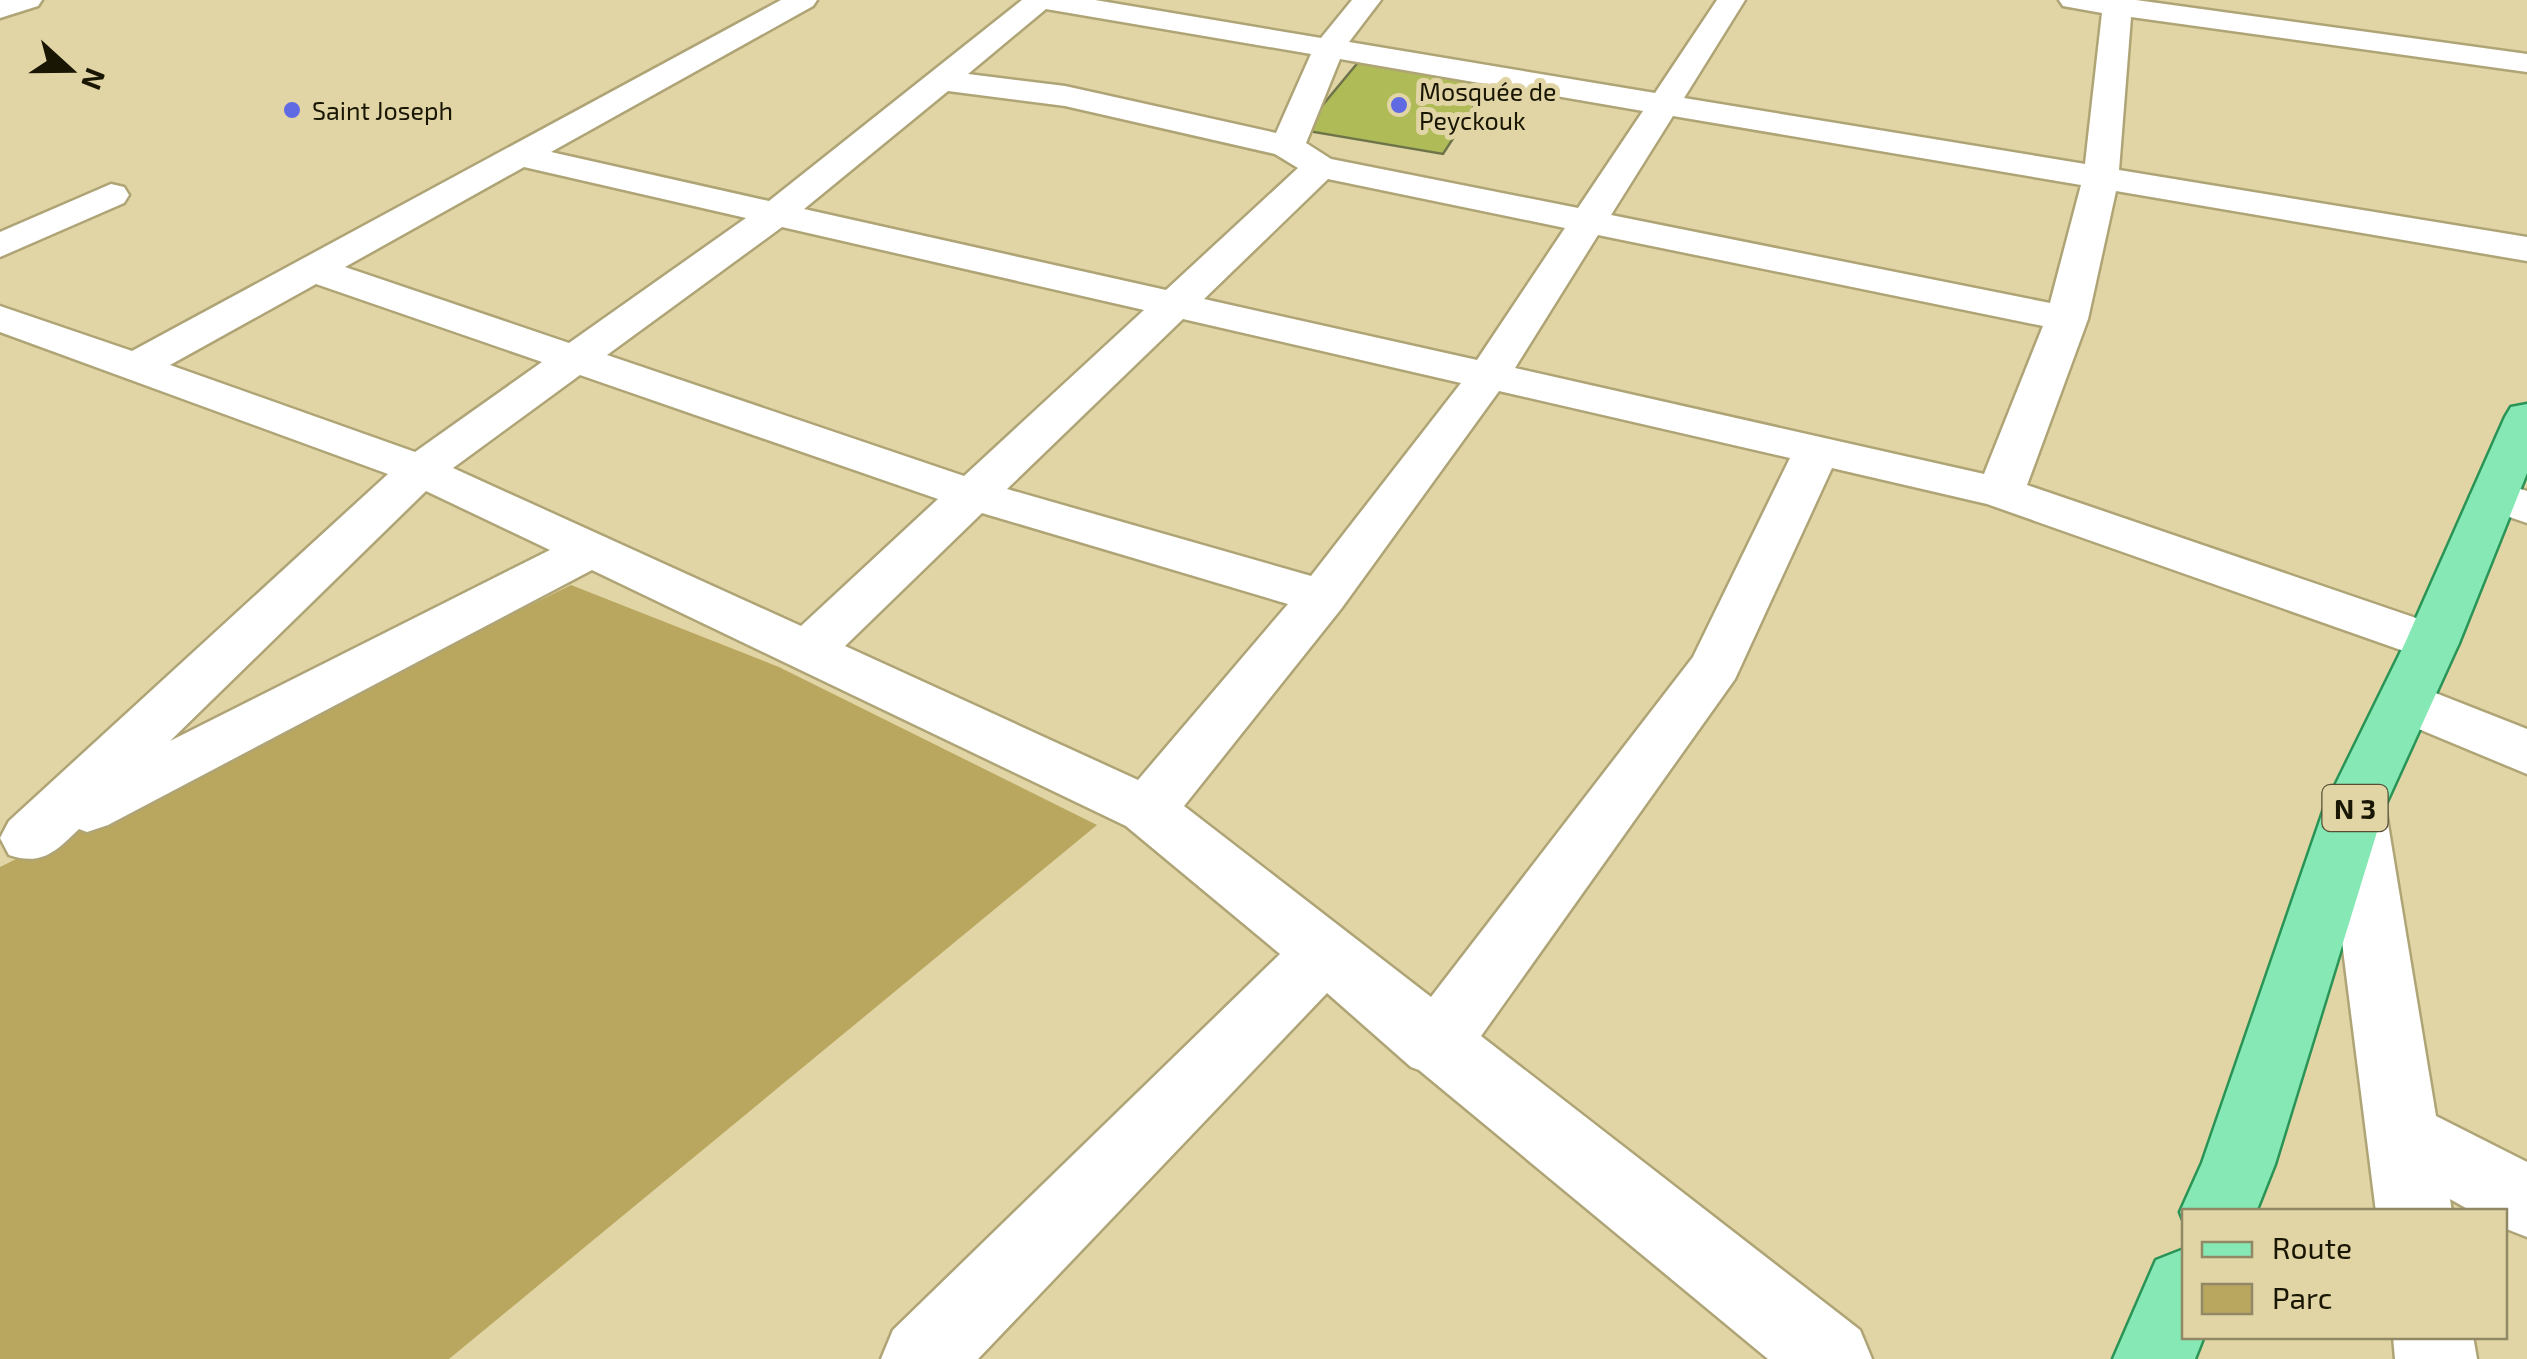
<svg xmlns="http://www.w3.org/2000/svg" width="2527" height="1359" font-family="'Exo 2',sans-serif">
  <rect width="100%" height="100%" fill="#e1d5a6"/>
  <path fill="#baa75f" d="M571,585L779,667L1097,825L449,1359H0V867Z"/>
  <path fill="#afbb57" stroke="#6e7449" stroke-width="2.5" d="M1360,60L1492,79L1443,154L1302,130Z"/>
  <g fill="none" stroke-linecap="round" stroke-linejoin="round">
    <defs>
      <path id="street" d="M0,0H42L38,6L0,18Z
        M781,0H817L813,6L551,152L769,201L1022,0H1095L1321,38L1352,0H1381L1349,42L1655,93L1717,0H1745L1684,98L2085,164L2102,13L2063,6L2059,0H2136L2527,54V72L2131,17L2119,170L2527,237V261L2116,191L2088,319L2027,485L2451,630L2459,643L2451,656L2432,661L1987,504L1832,468L1735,679L1481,1036L1860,1330L1872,1359H1768L1419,1070L1411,1067L1327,993L978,1359H881L893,1330L1280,954L1126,826L592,570L108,825L87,832L79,829C55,852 42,866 9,855L0,838L9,821L388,474L0,332V306L132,351ZM1046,9L1311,54L1276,133L1065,86L968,74ZM1340,59L1643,111L1578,208L1331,159L1306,143ZM948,91L1065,106L1275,154L1298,168L1166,290L804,209ZM1673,116L2081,185L2050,303L1611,215ZM524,167L746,218L569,343L345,267ZM1328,179L1565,228L1477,360L1204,299ZM782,227L1144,310L964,476L607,355ZM1598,235L2043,326L1984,474L1515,368ZM316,284L542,362L415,452L170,365ZM1183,319L1461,383L1311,576L1007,489ZM580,375L938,499L801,626L453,468ZM1499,391L1790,458L1693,657L1431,997L1184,806L1341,609ZM426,491L550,550L170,741ZM982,513L1288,604L1138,780L845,646Z
        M111,184L124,187L129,195L124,203L0,257V232Z
        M2494,481L2527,491V523L2477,506L2470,496L2477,486Z
        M2405,681L2527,729V774L2385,715L2377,701L2385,687Z
        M2355,783L2376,790L2385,806L2436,1116L2527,1162V1237L2504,1228V1212H2473L2450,1199L2452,1212H2376L2325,806L2334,790Z
        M2393,1336H2473L2477,1359H2395Z"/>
      <path id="primary" d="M2527,404V473L2459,643L2385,806L2275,1164L2256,1212H2184V1222L2180,1212L2202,1163L2325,806L2405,643L2505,417L2511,407Z
        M2184,1249V1336H2204L2195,1359H2113L2156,1260Z"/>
    </defs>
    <use href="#street" stroke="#afa476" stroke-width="5"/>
    <use href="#primary" stroke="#2a9457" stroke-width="5"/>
    <use href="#street" fill="#fff" fill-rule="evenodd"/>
    <use href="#primary" fill="#85e8b5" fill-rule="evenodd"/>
  </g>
  <g fill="#606be3" stroke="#e1d5a6" stroke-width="4">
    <circle cx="1399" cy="105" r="10"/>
    <circle cx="292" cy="110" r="10"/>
  </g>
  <g text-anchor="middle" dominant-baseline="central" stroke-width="10" stroke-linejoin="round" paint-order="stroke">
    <g font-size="25" fill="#1a1604" stroke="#e1d5a6" text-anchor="start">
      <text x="1419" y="91">Mosquée de<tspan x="1419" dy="29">Peyckouk</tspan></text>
      <text x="312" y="110">Saint Joseph</text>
    </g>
    <rect fill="#e1d5a6" stroke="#564f35" stroke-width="2.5" x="2322.5" y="785" width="65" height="46" rx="8"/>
    <g font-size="28" font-weight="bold" fill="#1a1604">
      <text x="2355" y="808">N 3</text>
    </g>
  </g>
  <rect x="2182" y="1209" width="325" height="130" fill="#e1d5a6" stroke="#918965" stroke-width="2.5"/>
  <rect x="2202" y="1242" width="50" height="15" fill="#85e8b5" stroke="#918965" stroke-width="2.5"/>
  <text x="2272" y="1259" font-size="30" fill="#1a1604">Route</text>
  <rect x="2202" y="1284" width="50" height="30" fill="#baa75f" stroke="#918965" stroke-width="2.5"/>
  <text x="2272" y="1309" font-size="30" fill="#1a1604">Parc</text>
  <g transform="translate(70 70) rotate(111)" stroke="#e1d5a6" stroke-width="8" paint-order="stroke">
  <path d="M0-8L18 38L0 25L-18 38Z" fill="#1a1604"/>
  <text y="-15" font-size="28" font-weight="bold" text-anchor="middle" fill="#1a1604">N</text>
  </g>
</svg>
